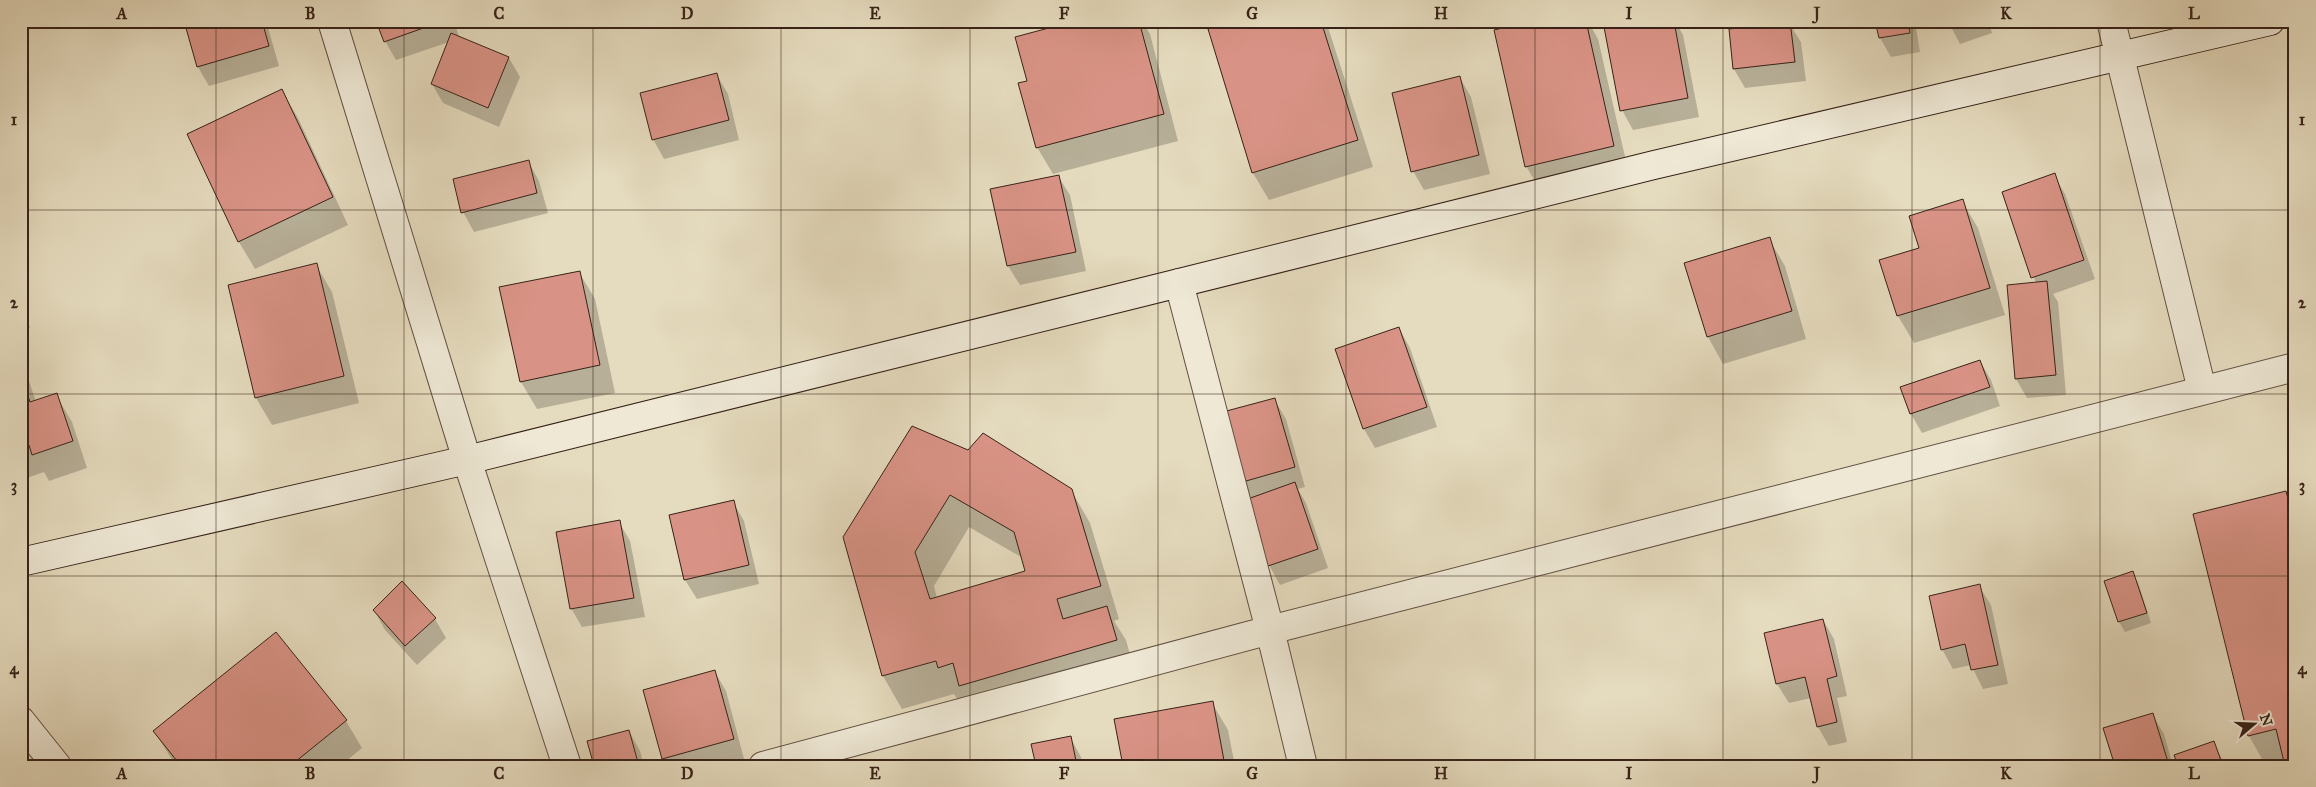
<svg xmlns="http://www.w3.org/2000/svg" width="2316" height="787" font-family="'IM FELL Great Primer',serif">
  <rect width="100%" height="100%" fill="#e5dbbe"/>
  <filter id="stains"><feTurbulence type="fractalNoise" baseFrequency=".004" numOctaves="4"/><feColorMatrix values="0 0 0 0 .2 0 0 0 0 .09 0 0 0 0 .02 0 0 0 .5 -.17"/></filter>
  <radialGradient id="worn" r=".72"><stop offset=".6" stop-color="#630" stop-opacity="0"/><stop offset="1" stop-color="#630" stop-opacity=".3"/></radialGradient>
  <path fill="#0003" fill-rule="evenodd" d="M185,21H266L279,66L209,86L198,67Z
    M378,21H454L459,37L509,58L520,77L499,127L443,103L432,84L449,42L396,60L385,41Z
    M1079,21H1142L1150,34L1178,141L1053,174L1037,147L1028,81Z
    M1238,21H1326L1373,167L1269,200L1253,173L1209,30Z
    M1539,21H1588L1598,39L1629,174L1542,193L1526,166Z
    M1641,21H1675L1683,35L1699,117L1633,130L1622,110Z
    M1877,21H1915L1920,52L1891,57L1880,38Z
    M1948,21H1988L1992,33L1960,44Z
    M1789,23L1801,42L1806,81L1745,88L1734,69L1730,30Z
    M717,75L728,94L739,140L664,159L653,139Z
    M1460,78L1471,97L1490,174L1424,190L1413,171Z
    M282,91L298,118L348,225L255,269L239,242L189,135Z
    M528,161L539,181L548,213L474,232L463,212Z
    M2054,175L2065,194L2095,279L2053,294L2058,302L2066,395L2027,398L2016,379L2036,283L2003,193Z
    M1058,176L1070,195L1086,271L1020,285L1008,266Z
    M1962,201L1978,228L2005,315L1914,343L1898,316L1881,261L1921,249Z
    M1769,239L1785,266L1806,339L1723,364L1708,337L1685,264Z
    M316,265L332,292L359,403L272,425L256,398Z
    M579,272L595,299L615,393L537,409L521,382L501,288Z
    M21,301L30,328L21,331Z
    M1399,328L1410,348L1437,427L1375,448L1364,429L1337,350Z
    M21,357L36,402L56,395L72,422L87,468L49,481L44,472L24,479L26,486L21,487Z
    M1980,361L1991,380L2000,406L1922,433L1911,414Z
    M1274,399L1286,419L1305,487L1298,489L1306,503L1328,568L1280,585L1269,565L1240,482Z
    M969,452L1071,490L1090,523L1119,619L1114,621L1126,640L1135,673L958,700L954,694L902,709L883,676L844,537ZM969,527L1023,558L1027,572L937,598L934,586Z
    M2286,493L2295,509V766H2266L2249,736Z
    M733,502L744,521L759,584L697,599L685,580L670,516Z
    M619,522L630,541L645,617L582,627L571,608Z
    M2132,573L2138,582L2151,623L2125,632L2119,622L2106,582Z
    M1979,586L1991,605L2008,684L1983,689L1971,665L1953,669L1942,649Z
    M374,610L435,619L446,638L417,665L385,630Z
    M1823,620L1834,639L1847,696L1837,698L1847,742L1829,746L1818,727L1811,698L1789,703L1777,684L1765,633Z
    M715,672L726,691L744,759L719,766H667L663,758Z
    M1212,703L1228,730L1235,766H1124Z
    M2152,714L2164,734L2173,766H2116Z
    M346,721L362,748L340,766H176L154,731Z
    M629,731L640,751L644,766H595Z
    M1070,737L1081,757L1083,766H1037Z
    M2213,743L2226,766H2179Z"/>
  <path fill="#d99386" stroke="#372218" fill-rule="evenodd" d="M184,21H262L269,46L197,67Z
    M376,21H443L384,42Z
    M1075,21H1139L1164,114L1036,148L1018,83L1027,81L1015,37Z
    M1234,21H1321L1358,140L1252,173L1208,29Z
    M1533,21H1586L1614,146L1525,167L1494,30Z
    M1634,21H1674L1688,98L1620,111L1604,27Z
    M1790,21L1795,62L1733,69L1729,29Z
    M1875,21H1908L1910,33L1879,38Z
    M451,33L509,57L488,108L431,84Z
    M717,73L729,120L652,140L640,93Z
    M1460,76L1479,155L1411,172L1392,93Z
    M282,89L333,197L238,242L187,134Z
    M529,160L537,193L461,213L453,179Z
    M2055,173L2084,260L2031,278L2002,192Z
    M1059,175L1076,252L1007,266L990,189Z
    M1963,199L1990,288L1897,316L1879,260L1919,248L1909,216Z
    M1770,237L1792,311L1707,337L1684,263Z
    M317,263L344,376L255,398L228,285Z
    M580,271L600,365L520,382L499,287Z
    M2047,281L2056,375L2015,379L2007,285Z
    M1399,327L1427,407L1363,429L1335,349Z
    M1980,360L1990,387L1910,414L1900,387Z
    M21,375L30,402L57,393L73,441L32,455L29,445L21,448Z
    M1275,398L1295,467L1239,483L1219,413Z
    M912,426L968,450L983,433L1072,489L1101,586L1057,599L1063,619L1107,606L1117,640L959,686L953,663L938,668L936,661L882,676L843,537ZM950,495L1014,532L1025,571L930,599L915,552Z
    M1295,482L1318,549L1268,566L1245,500Z
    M2286,491L2295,526V766H2285L2276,729L2248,736L2193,514Z
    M734,500L749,565L684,580L669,515Z
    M620,520L634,598L570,609L556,532Z
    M2133,571L2147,613L2118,622L2104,581Z
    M402,581L436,618L405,646L373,610Z
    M1980,584L1998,665L1971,670L1965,644L1941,650L1929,596Z
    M1823,619L1837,676L1827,679L1837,722L1817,727L1805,677L1776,684L1764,633Z
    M276,632L347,720L290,766H181L153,731Z
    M715,670L734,739L662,759L643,690Z
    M1213,701L1225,766H1123L1114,719Z
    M2153,713L2168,762L2156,766H2115L2103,728Z
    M629,730L639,766H594L587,741Z
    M1071,736L1077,766H1036L1031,744Z
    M2214,741L2223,766H2178L2174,755Z"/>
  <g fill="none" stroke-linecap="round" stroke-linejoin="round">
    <defs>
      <path id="minor" d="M332,21L467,460L567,766
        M2111,21L2202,390
        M21,721L57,766
        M763,766L1270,630L1179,283
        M1303,766L1270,630L2295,367"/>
      <path id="secondary" d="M21,562L467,460L1654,165L2270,21"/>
    </defs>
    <use href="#minor" stroke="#625042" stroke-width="30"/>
    <use href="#secondary" stroke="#372218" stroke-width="30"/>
    <use href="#minor" stroke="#eee8d5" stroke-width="28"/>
    <use href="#secondary" stroke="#eee8d5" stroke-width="28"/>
  </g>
  <path fill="none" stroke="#372218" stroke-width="1" stroke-opacity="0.55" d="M216,21V766M404,21V766M593,21V766M781,21V766M970,21V766M1158,21V766M1346,21V766M1535,21V766M1723,21V766M1912,21V766M2100,21V766M21,210H2295M21,394H2295M21,576H2295"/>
  <rect width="2316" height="787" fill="none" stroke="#e5dbbe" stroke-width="55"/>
  <g transform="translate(2254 724) rotate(71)" stroke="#eee8d5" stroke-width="4" paint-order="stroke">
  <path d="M0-4L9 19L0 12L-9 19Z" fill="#372218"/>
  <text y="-8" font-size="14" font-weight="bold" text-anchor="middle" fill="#372218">N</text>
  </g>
  <rect x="28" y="28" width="2260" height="732" fill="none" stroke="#372218" stroke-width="2"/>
  <g font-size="16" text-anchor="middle" font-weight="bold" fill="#372218">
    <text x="122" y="19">A</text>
    <text x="310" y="19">B</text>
    <text x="499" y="19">C</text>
    <text x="687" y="19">D</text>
    <text x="875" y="19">E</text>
    <text x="1064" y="19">F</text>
    <text x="1252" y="19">G</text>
    <text x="1441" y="19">H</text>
    <text x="1629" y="19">I</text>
    <text x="1817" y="19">J</text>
    <text x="2006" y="19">K</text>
    <text x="2194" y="19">L</text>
    <text x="14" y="125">1</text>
    <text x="2302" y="125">1</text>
    <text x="14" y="308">2</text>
    <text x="2302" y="308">2</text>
    <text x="14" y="491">3</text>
    <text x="2302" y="491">3</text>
    <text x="14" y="674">4</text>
    <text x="2302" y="674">4</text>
    <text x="122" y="779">A</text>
    <text x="310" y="779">B</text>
    <text x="499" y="779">C</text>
    <text x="687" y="779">D</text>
    <text x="875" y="779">E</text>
    <text x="1064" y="779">F</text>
    <text x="1252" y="779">G</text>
    <text x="1441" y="779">H</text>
    <text x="1629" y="779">I</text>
    <text x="1817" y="779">J</text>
    <text x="2006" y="779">K</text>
    <text x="2194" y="779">L</text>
  </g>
  <rect width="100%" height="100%" filter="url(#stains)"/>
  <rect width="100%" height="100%" fill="url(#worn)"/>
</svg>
